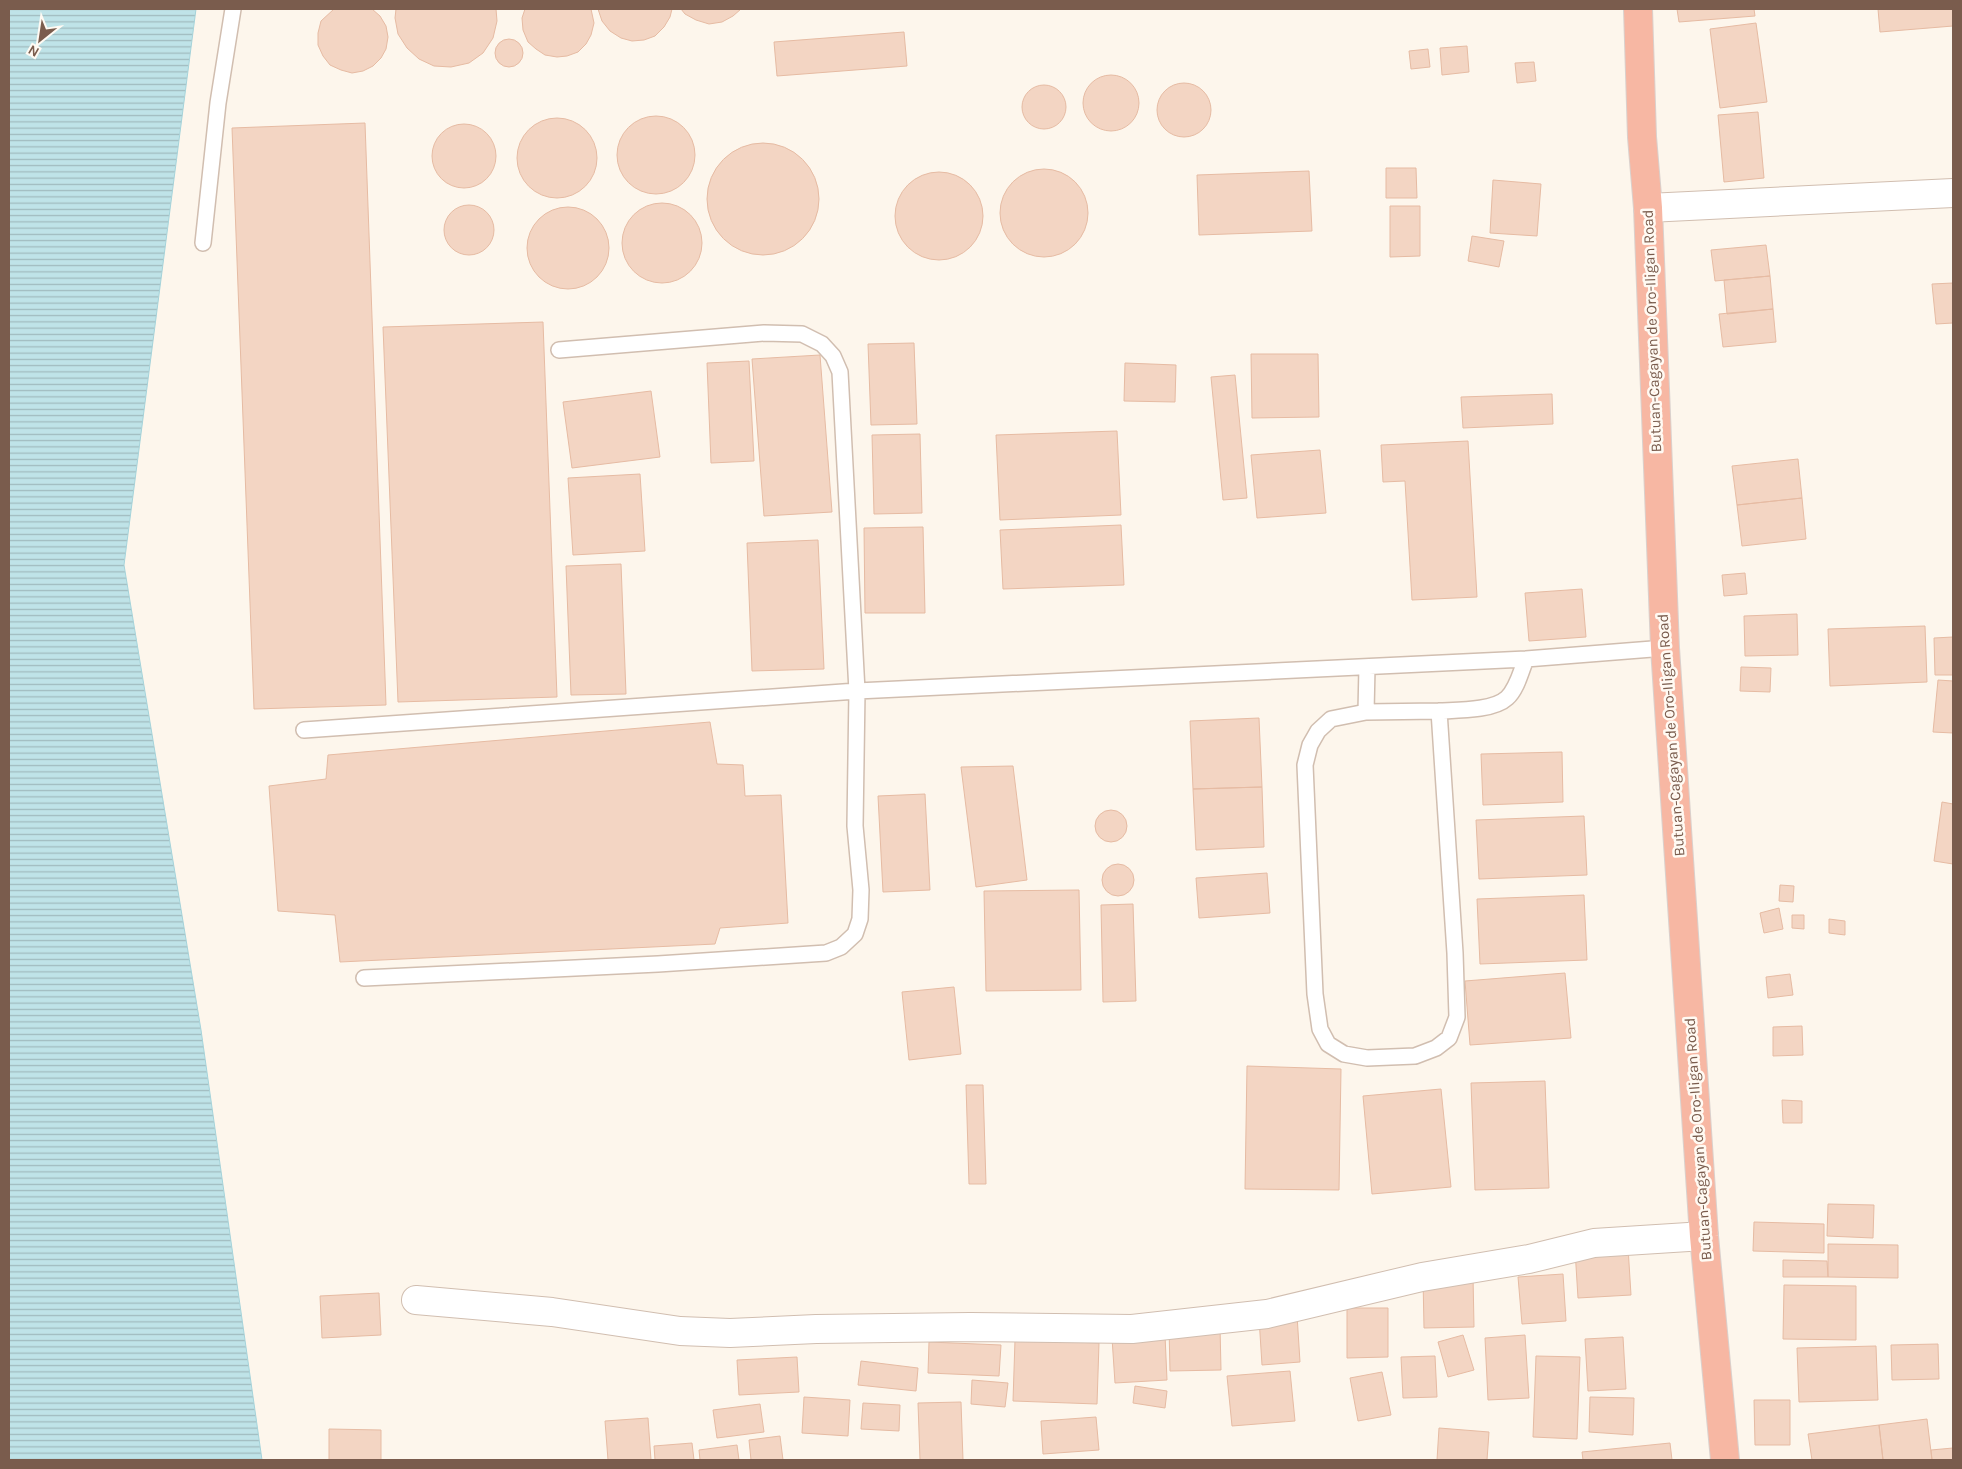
<svg xmlns="http://www.w3.org/2000/svg" width="1962" height="1469" font-family="Karla,sans-serif">
  <defs>
    <pattern id="water-rules" width="6" height="5" patternUnits="userSpaceOnUse" patternTransform="scale(1.25)"><rect width="6" height="5" fill="#bfe3e8"/><path d="M0 2.5h6" fill="none" stroke="#a0bbbe"/></pattern>
  </defs>
  <rect width="100%" height="100%" fill="#fdf6ec"/>
  <path fill="url(#water-rules)" stroke="#a5d3da" d="M9,9H196L124,565L201,1030L262,1460H9Z"/>
  <path fill="#f3d5c3" stroke="#e6bba3" d="M334,9H372L380,16L386,26L388,37L386,49L381,58L373,66L363,71L352,73L341,70L330,65L323,56L318,45V33L321,21Z
    M396,9H496L497,21L493,38L483,53L469,63L451,67L434,66L419,59L407,48L398,34L395,18Z
    M525,9H591L594,23L591,35L586,44L578,52L567,56L557,57L545,55L536,49L528,42L523,30L522,18Z
    M598,9H672L670,17L664,27L655,36L644,40L632,41L621,38L610,31L602,21Z
    M681,9H741L733,16L722,22L709,24L696,20L685,14Z
    M1677,9H1754L1755,16L1679,22Z
    M1878,9H1953V26L1880,32Z
    M1756,23L1767,102L1720,108L1710,29Z
    M904,32L907,66L777,76L774,42Z
    M495 53a14 14 0 1 1 28 0a14 14 0 1 1-28 0Z
    M1467,46L1469,72L1442,75L1440,48Z
    M1428,49L1430,67L1411,69L1409,51Z
    M1534,62L1536,81L1517,83L1515,63Z
    M1083 103a28 28 0 1 1 56 0a28 28 0 1 1-56 0Z
    M1157 110a27 27 0 1 1 54 0a27 27 0 1 1-54 0Z
    M1022 107a22 22 0 1 1 44 0a22 22 0 1 1-44 0Z
    M1758,112L1764,178L1724,182L1718,115Z
    M617 155a39 39 0 1 1 78 0a39 39 0 1 1-78 0Z
    M517 158a40 40 0 1 1 80 0a40 40 0 1 1-80 0Z
    M365,123L386,705L254,709L232,128Z
    M432 156a32 32 0 1 1 64 0a32 32 0 1 1-64 0Z
    M707 199a56 56 0 1 1 112 0a56 56 0 1 1-112 0Z
    M1386,168H1416L1417,198H1386Z
    M1000 213a44 44 0 1 1 88 0a44 44 0 1 1-88 0Z
    M1309,171L1312,231L1199,235L1197,175Z
    M895 216a44 44 0 1 1 88 0a44 44 0 1 1-88 0Z
    M1493,180L1541,184L1537,236L1490,233Z
    M622 243a40 40 0 1 1 80 0a40 40 0 1 1-80 0Z
    M444 230a25 25 0 1 1 50 0a25 25 0 1 1-50 0Z
    M1390,206H1420V256L1390,257Z
    M527 248a41 41 0 1 1 82 0a41 41 0 1 1-82 0Z
    M1472,236L1504,241L1499,267L1468,261Z
    M1766,245L1770,276L1715,281L1711,250Z
    M1770,276L1773,309L1727,314L1724,280Z
    M1953,283V323L1936,324L1932,284Z
    M1773,309L1776,342L1723,347L1719,314Z
    M543,322L557,697L398,702L383,327Z
    M914,343L917,424L871,425L868,344Z
    M1251,354H1318L1319,417L1252,418Z
    M820,355L832,512L764,516L752,359Z
    M749,361L754,461L711,463L707,363Z
    M1125,363L1176,365L1175,402L1124,401Z
    M1235,375L1247,498L1223,500L1211,377Z
    M651,391L660,457L572,468L563,402Z
    M1552,394L1553,424L1463,428L1461,397Z
    M1117,431L1121,515L1000,520L996,435Z
    M920,434L922,513L874,514L872,435Z
    M1468,441L1477,597L1412,600L1405,481L1383,482L1381,445Z
    M1320,450L1326,513L1257,518L1251,455Z
    M1798,459L1802,498L1737,505L1732,466Z
    M640,474L645,551L573,555L568,478Z
    M1802,498L1806,539L1742,546L1737,505Z
    M1121,525L1124,585L1003,589L1000,530Z
    M923,527L925,613H865L864,528Z
    M818,540L824,669L752,671L747,543Z
    M621,564L626,694L571,695L566,566Z
    M1745,573L1747,594L1724,596L1722,575Z
    M1582,589L1586,637L1529,641L1525,593Z
    M1797,614L1798,655L1745,656L1744,616Z
    M1925,626L1927,682L1830,686L1828,629Z
    M1953,637V675H1935L1934,638Z
    M1741,667L1771,668L1770,692L1740,691Z
    M1938,680L1953,681V733L1933,732Z
    M1259,718L1262,787L1193,789L1190,721Z
    M710,722L717,764L743,765L745,796L781,795L788,923L720,928L715,944L340,962L335,915L278,911L269,786L326,779L328,755Z
    M1562,752L1563,802L1483,805L1481,754Z
    M1013,766L1027,880L976,887L961,767Z
    M1262,787L1264,847L1196,850L1193,789Z
    M925,794L930,890L883,892L878,796Z
    M1942,802L1953,804V864L1934,861Z
    M1095 826a16 16 0 1 1 32 0a16 16 0 1 1-32 0Z
    M1584,816L1587,875L1479,879L1476,820Z
    M1102 880a16 16 0 1 1 32 0a16 16 0 1 1-32 0Z
    M1267,873L1270,913L1199,918L1196,878Z
    M1780,885L1794,886L1793,902L1779,901Z
    M1079,890L1081,990L986,991L984,891Z
    M1584,895L1587,960L1480,964L1477,899Z
    M1133,904L1136,1001L1103,1002L1101,905Z
    M1779,908L1783,929L1764,933L1760,913Z
    M1792,915H1804V929L1792,928Z
    M1829,919L1845,921V935L1829,933Z
    M1565,973L1571,1038L1470,1045L1465,981Z
    M1790,974L1793,995L1768,998L1766,977Z
    M954,987L961,1054L909,1060L902,992Z
    M1802,1026L1803,1055L1773,1056V1027Z
    M1247,1066L1341,1069L1339,1190L1245,1189Z
    M1545,1081L1549,1188L1475,1190L1471,1083Z
    M966,1085H983L986,1184H969Z
    M1441,1089L1451,1187L1372,1194L1363,1096Z
    M1782,1100L1802,1101V1123H1783Z
    M1828,1204L1874,1205L1873,1238L1827,1236Z
    M1754,1222L1824,1224V1253L1753,1251Z
    M1828,1244L1898,1245V1278L1828,1277Z
    M1628,1247L1631,1295L1578,1298L1575,1250Z
    M1783,1260L1827,1261L1828,1277H1783Z
    M1563,1274L1566,1321L1522,1324L1518,1277Z
    M1473,1276L1474,1327L1424,1328L1423,1278Z
    M1784,1285L1856,1286V1340L1783,1339Z
    M379,1293L381,1335L322,1338L320,1296Z
    M1347,1308H1388V1357L1347,1358Z
    M1297,1315L1300,1362L1262,1365L1259,1318Z
    M1169,1327H1220L1221,1370L1170,1371Z
    M1165,1335L1167,1380L1115,1383L1112,1338Z
    M1463,1335L1474,1370L1448,1377L1438,1342Z
    M1525,1335L1529,1398L1488,1400L1485,1338Z
    M1623,1337L1626,1389L1588,1391L1585,1339Z
    M1015,1340L1099,1343L1097,1404L1013,1401Z
    M929,1342L1001,1345L999,1376L928,1373Z
    M1938,1344L1939,1379L1892,1380L1891,1345Z
    M1876,1346L1878,1400L1799,1402L1797,1348Z
    M1435,1356L1437,1397L1403,1398L1401,1357Z
    M1536,1356L1580,1357L1577,1439L1533,1437Z
    M797,1357L799,1392L739,1395L737,1360Z
    M861,1361L918,1368L916,1391L858,1385Z
    M1290,1371L1295,1421L1232,1426L1227,1376Z
    M1382,1372L1391,1415L1358,1421L1350,1378Z
    M972,1380L1008,1383L1005,1407L971,1404Z
    M1135,1386L1167,1391L1165,1408L1133,1403Z
    M804,1397L850,1400L848,1436L802,1433Z
    M1590,1397L1634,1398L1633,1435L1589,1432Z
    M1754,1400H1790V1445H1755Z
    M961,1402L963,1460H920L918,1403Z
    M863,1403L900,1405L899,1431L861,1429Z
    M760,1404L764,1432L717,1438L713,1410Z
    M1096,1417L1099,1450L1043,1454L1041,1421Z
    M648,1418L651,1460H608L605,1421Z
    M1927,1419L1932,1460H1883L1879,1425Z
    M1879,1425L1883,1460H1812L1808,1434Z
    M1439,1428L1489,1432L1487,1460H1437Z
    M329,1429L381,1430V1460H329Z
    M780,1436L783,1460H751L749,1440Z
    M692,1443L694,1460H655L654,1446Z
    M1670,1443L1672,1460H1583L1582,1452Z
    M737,1445L739,1460H700L699,1450Z
    M1953,1448V1460H1932L1931,1450Z"/>
  <g fill="none" stroke-linecap="round" stroke-linejoin="round">
    <defs>
      <path id="lane" d="M203,243L218,103L233,9
        M1439,711L1455,953L1457,1017L1449,1038L1436,1048L1415,1056L1367,1058L1344,1054L1328,1044L1320,1029L1315,994L1305,765L1310,745L1318,731L1331,719L1366,712Z
        M1439,711C1457,710 1493,711 1507,698C1517,689 1521,671 1526,659
        M1366,712L1367,667
        M304,730L857,691L1526,659L1665,648
        M364,978L658,964L826,953L841,947L855,934L860,919L861,890L855,826L857,691L840,372L833,356L822,344L802,334L764,333L559,350"/>
      <path id="street" d="M1648,208L1953,193
        M416,1300L552,1312L680,1331L730,1333L816,1329L970,1327L1132,1329L1267,1314L1422,1277L1529,1259L1594,1243L1704,1236"/>
      <path id="highway" d="M1638,9L1642,137L1648,208L1665,648L1704,1236L1725,1460"/>
    </defs>
    <use href="#lane" stroke="#d1beb0" stroke-width="18"/>
    <use href="#street" stroke="#d1beb0" stroke-width="30"/>
    <use href="#highway" stroke="#dad1cd" stroke-width="30"/>
    <use href="#lane" stroke="#fff" stroke-width="15"/>
    <use href="#street" stroke="#fff" stroke-width="28"/>
    <use href="#highway" stroke="#f7b7a3" stroke-width="28"/>
  </g>
  <g text-anchor="middle" dominant-baseline="central" stroke-width="5" stroke-linejoin="round" paint-order="stroke">
    <g font-size="15" fill="#7a5c4d" stroke="#fffaf3">
      <text transform="translate(1652 331) rotate(-92)">Butuan-Cagayan de Oro-Iligan Road</text>
      <text transform="translate(1671 735) rotate(-94)">Butuan-Cagayan de Oro-Iligan Road</text>
      <text transform="translate(1698 1139) rotate(-94)">Butuan-Cagayan de Oro-Iligan Road</text>
    </g>
  </g>
  <rect width="1962" height="1469" fill="none" stroke="#7a5c4d" stroke-width="20"/>
  <g transform="translate(40 40) rotate(210)" stroke="#fffaf3" stroke-width="4" paint-order="stroke">
  <path d="M0-4L9 19L0 12L-9 19Z" fill="#7a5c4d"/>
  <text y="-8" font-size="14" font-weight="bold" text-anchor="middle" fill="#7a5c4d">N</text>
  </g>
</svg>
